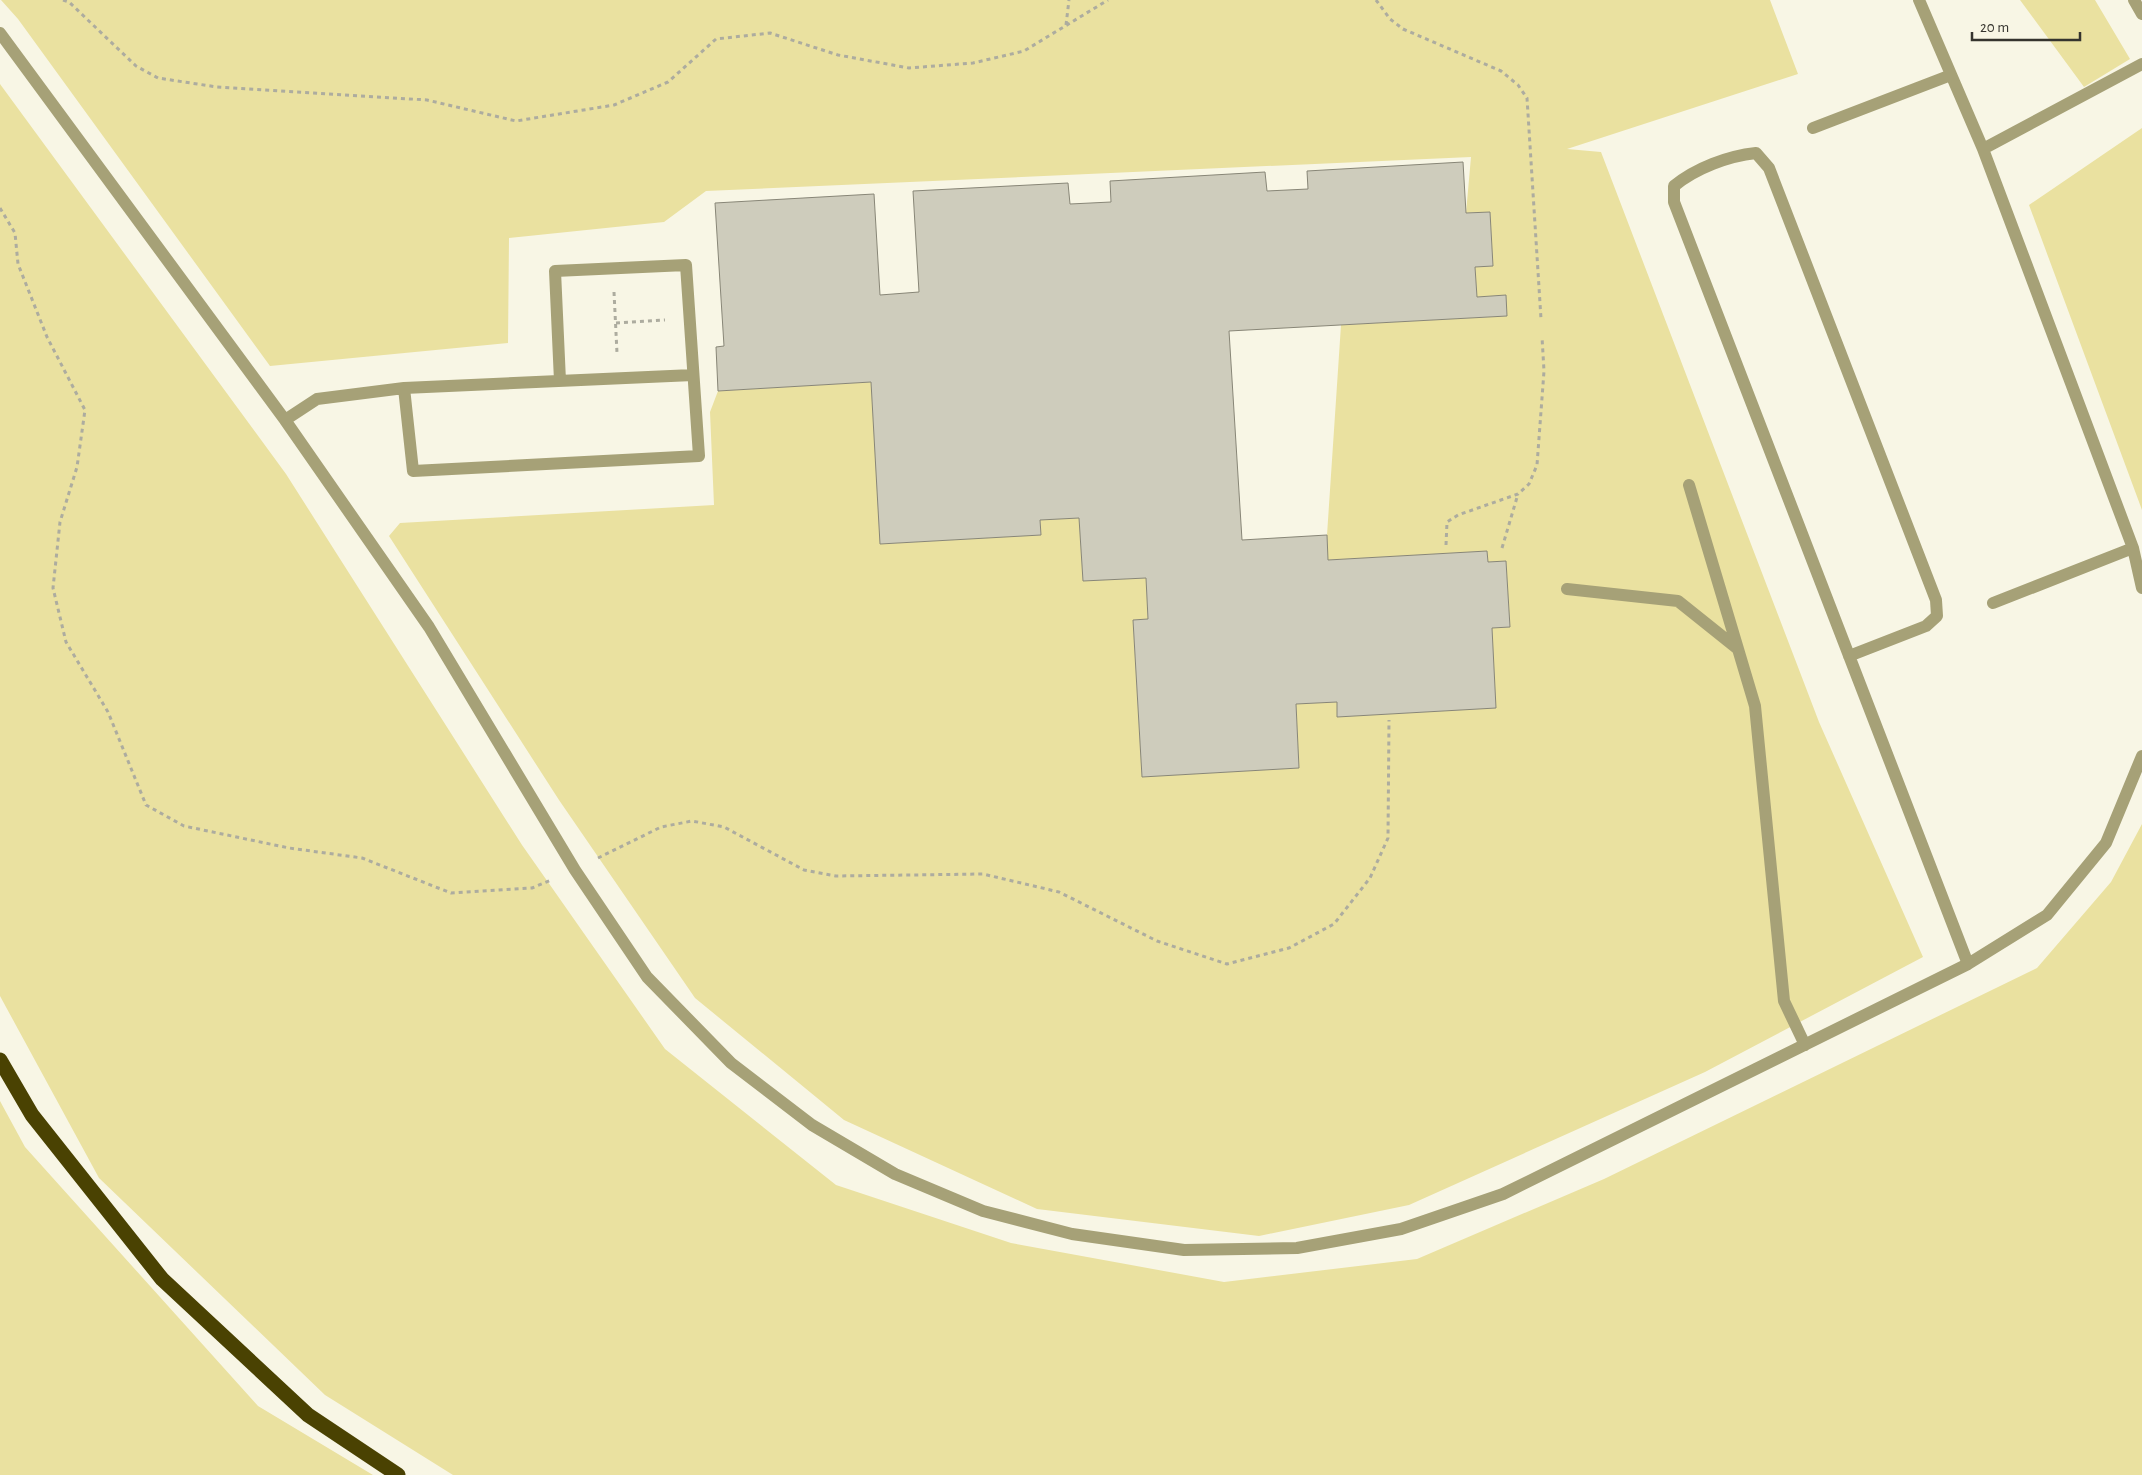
<svg xmlns="http://www.w3.org/2000/svg" width="2142" height="1475" font-family="'Alegreya Sans',sans-serif">
  <rect width="100%" height="100%" fill="#f8f6e5"/>
  <path fill="#eae1a0" d="M1,0H1770L1798,74L1567,149L1601,152L1819,722L1923,957L1705,1072L1409,1205L1259,1236L1037,1209L844,1120L695,998L559,800L389,536L400,523L714,505L710,412L718,391L871,382L881,544L1041,535L1040,520L1079,518L1083,581L1146,578L1148,619L1133,620L1142,777L1299,768L1296,704L1337,702L1338,717L1496,708L1492,628L1510,627L1506,561L1488,562L1487,551L1328,560L1327,535L1341,325L1507,316L1506,295L1477,297L1475,267L1493,266L1490,212L1466,213L1471,157L706,191L664,222L509,238L508,343L270,366L18,19Z
    M2020,0H2095L2130,59L2084,87Z
    M0,84L286,474L522,845L665,1049L836,1185L1011,1243L1224,1282L1417,1259L1604,1179L2037,968L2111,882L2142,824V1475H453L325,1395L99,1178L0,996Z
    M2142,128V510L2029,205Z
    M0,1101L25,1147L258,1406L373,1475H0Z"/>
  <path fill="#ceccbc" stroke="#888677" d="M1463,162L1466,213L1490,212L1493,266L1475,267L1477,297L1506,295L1507,316L1229,331L1242,540L1327,535L1328,560L1487,551L1488,562L1506,561L1510,627L1492,628L1496,708L1337,717V702L1296,704L1299,768L1142,777L1133,620L1148,619L1146,578L1083,581L1079,518L1040,520L1041,535L880,544L871,382L718,391L716,347L724,346L715,203L874,194L880,295L919,292L913,191L1068,183L1070,204L1111,202L1110,181L1265,172L1267,191L1308,189L1307,171Z"/>
  <g fill="none" stroke-linecap="round" stroke-linejoin="round">
    <path stroke="#adac9f" stroke-width="3" stroke-dasharray="4 4" stroke-linecap="butt" d="M63,0L69,2L136,66L158,78L217,87L427,100L516,121L614,105L668,82L716,39L770,33L838,55L909,68L973,63L1024,51L1108,0
      M1376,0L1390,19L1403,29L1501,71L1518,85L1527,98L1541,319
      M1066,25L1069,0
      M0,208L15,233L18,264L47,337L85,410L77,467L60,522L53,588L66,642L108,712L146,805L184,826L289,848L362,858L451,893L532,888L551,880
      M614,292L617,353
      M616,323L665,320
      M1446,545L1447,522L1458,515L1518,494L1529,484L1537,465L1544,371L1542,337
      M1502,548L1518,494
      M598,858L661,827L692,821L724,827L804,870L836,876L983,874L1059,892L1157,941L1227,964L1289,948L1334,924L1370,878L1388,838L1389,720"/>
    <path stroke="#a6a177" stroke-width="12" d="M1919,0L1983,149L2133,548L2142,588
      M2134,0L2142,14
      M0,33L285,420L429,627L575,870L647,977L731,1063L812,1125L895,1174L983,1211L1072,1234L1184,1250L1297,1248L1401,1229L1503,1194L1968,964L2047,915L2106,843L2142,756
      M1813,128L1951,75
      M1983,149L2142,64
      M404,388L413,471L699,456L686,265L555,271L560,381
      M285,420L317,399L404,388L693,375
      M1689,485L1738,649
      M1567,589L1678,601L1738,649L1755,706L1784,1001L1805,1045
      M1993,603L2133,548
      M1849,656L1926,626L1937,616L1936,600L1769,168L1756,153C1728,156 1696,168 1674,186V202L1968,964"/>
    <path stroke="#4a4202" stroke-width="15" d="M0,1060L32,1115L162,1279L308,1415L398,1475"/>
  </g>
  <path d="M1972 32v8h108v-8" fill="none" stroke="#35342e" stroke-width="2.5"/>
  <text x="1980" y="32" font-size="15" fill="#35342e" stroke="#f8f6e5" stroke-width="4" paint-order="stroke">20 m</text>
</svg>
